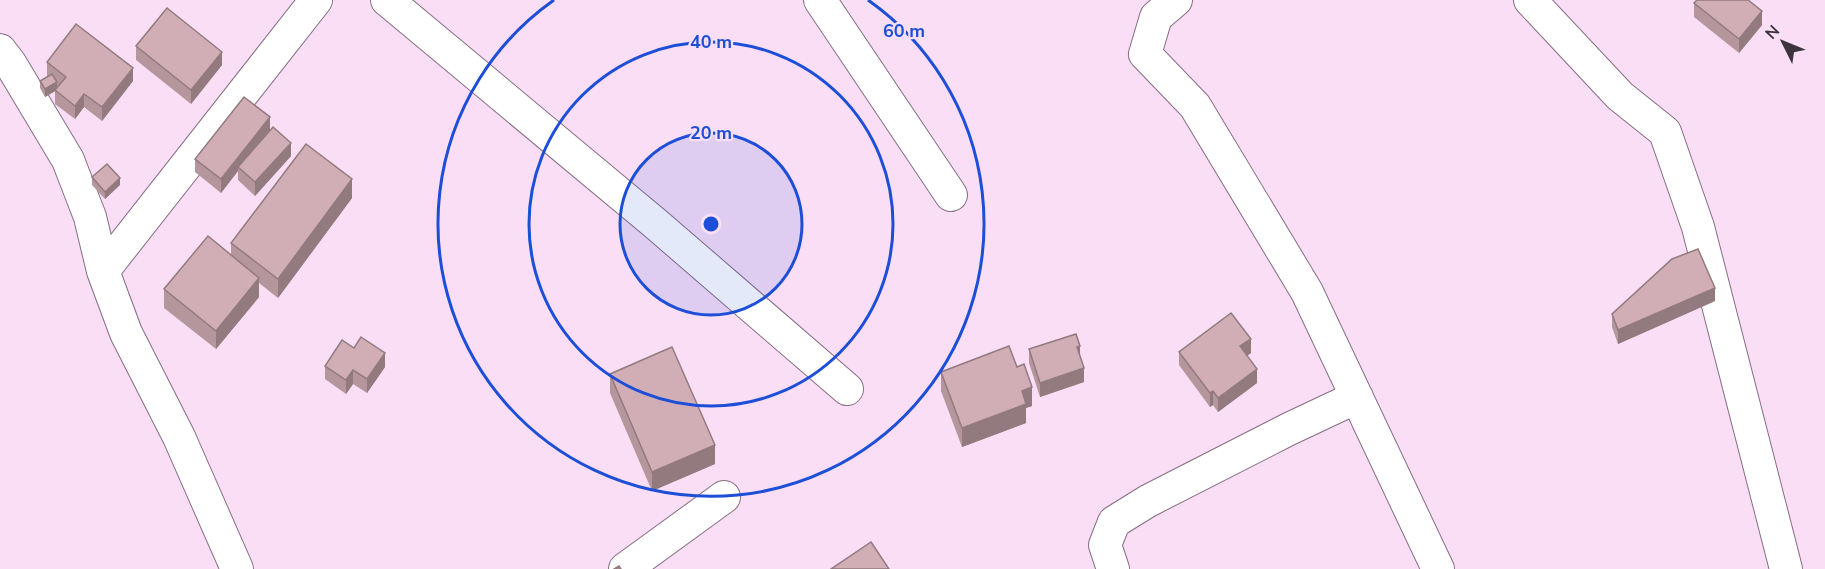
<svg xmlns="http://www.w3.org/2000/svg" width="1825" height="569" font-family="'Nunito Sans',sans-serif">
  <rect width="100%" height="100%" fill="#f9def5"/>
  <g fill="none" stroke-linecap="round" stroke-linejoin="round">
    <defs>
      <path id="street" d="M387,0L656,224L847,389
        M820,0L951,195
        M1176,0L1156,17L1145,54L1195,106L1307,292L1438,569
        M1530,0L1620,96L1665,132L1698,227L1786,569
        M0,50L10,63L68,160L90,217L103,271L126,333L179,437L237,569
        M103,271L316,0
        M625,569L724,497
        M1113,569L1105,545L1114,522L1148,501L1289,429L1357,397"/>
    </defs>
    <use href="#street" stroke="#866e83" stroke-width="34"/>
    <use href="#street" stroke="#fff" stroke-width="32"/>
  </g>
  <path fill="#b4969c" d="M1694,3L1762,25L1739,53L1694,17Z
    M136,46L222,65L191,104L136,60Z
    M47,62L133,81L102,121L84,107L75,119L55,104V91L45,97L40,88V81L48,76H47Z
    M270,130L291,156L255,196L238,180V171L221,193L195,172V159Z
    M92,177L120,185L105,199L92,185Z
    M352,198L278,298L259,283V297L216,349L164,308V289L231,255V243Z
    M1715,301L1618,344L1612,327V314Z
    M354,348L385,367L367,393L353,384L346,394L325,379V366Z
    M1029,349L1080,356L1084,382L1040,397L1029,363Z
    M1179,352L1251,353L1247,356L1257,383L1218,412L1213,405L1210,407L1179,365Z
    M941,372L1032,406L1026,408V423L962,447L941,391Z
    M610,374L715,464L652,491L610,393Z"/>
  <path fill="#927a7f" d="M1762,11V25L1739,53V39Z
    M222,52V65L191,104V90Z
    M133,68V81L102,121V107Z
    M57,82V90L45,97V89Z
    M84,94V107L75,119V106Z
    M270,117V131L238,167V171L221,193V179Z
    M291,143V156L255,196V182Z
    M120,178V185L105,199V192Z
    M352,179V198L278,298V279Z
    M259,278V297L216,349V331Z
    M1715,288V301L1618,344V330Z
    M1251,339V353L1240,360V346Z
    M1080,346V360L1077,347Z
    M385,353V367L367,393V379Z
    M1084,368V382L1040,397V383Z
    M1257,369V383L1218,412V398Z
    M353,370V384L346,394V380Z
    M1032,387V406L1026,408V423L962,447V428L1022,391Z
    M1213,391V405L1210,407V393Z
    M715,445V464L652,491V472Z"/>
  <path fill="#d1aeb5" stroke="#927a7f" stroke-width="1.5" d="M1697,0H1748L1762,11L1739,39L1694,3Z
    M167,8L222,52L191,90L136,46Z
    M76,24L133,68L102,107L84,94L75,106L55,90L66,77L47,62Z
    M52,74L57,82L45,89L40,81Z
    M244,97L270,117L221,179L195,159Z
    M273,127L291,143L255,182L238,167Z
    M306,144L352,179L278,279L231,243Z
    M107,164L120,178L105,192L92,177Z
    M208,236L259,278L216,331L164,289Z
    M1698,249L1715,288L1618,330L1612,314L1672,259Z
    M1231,313L1251,339L1240,346L1257,369L1218,398L1213,391L1210,393L1179,352Z
    M1076,334L1080,346L1077,347L1084,368L1040,383L1029,349Z
    M361,337L385,353L367,379L353,370L346,380L325,366L342,340L354,348Z
    M1009,346L1017,367L1024,364L1032,387L1022,391L1026,404L962,428L941,372Z
    M672,347L715,445L652,472L610,374Z
    M871,542L889,569H831Z
    M619,566L621,569H614Z"/>
  <circle cx="711" cy="224" r="91" fill="#1d4ed8" fill-opacity=".12"/>
  <g fill="none" stroke="#1d4ed8" stroke-width="3">
    <circle cx="711" cy="224" r="91"/>
    <circle cx="711" cy="224" r="182"/>
    <path d="M868 0A273 273 0 1 1 554 0"/>
  </g>
  <circle cx="711" cy="224" r="9" fill="#1d4ed8" stroke="#f9def5" stroke-width="3"/>
  <g font-size="18" text-anchor="middle" font-weight="bold" fill="#1d4ed8" stroke="#f9def5" stroke-width="4.5" stroke-linejoin="round" paint-order="stroke">
    <text x="904" y="37">60 m</text>
    <text x="711" y="48">40 m</text>
    <text x="711" y="139">20 m</text>
  </g>
  <g transform="translate(1783 42) rotate(313)" stroke="#f9def5" stroke-width="4.5" paint-order="stroke">
  <path d="M0-4.5L10 22L0 15L-10 22Z" fill="#3d333c"/>
  <text y="-9" font-size="16" font-weight="bold" text-anchor="middle" fill="#3d333c">N</text>
  </g>
</svg>
